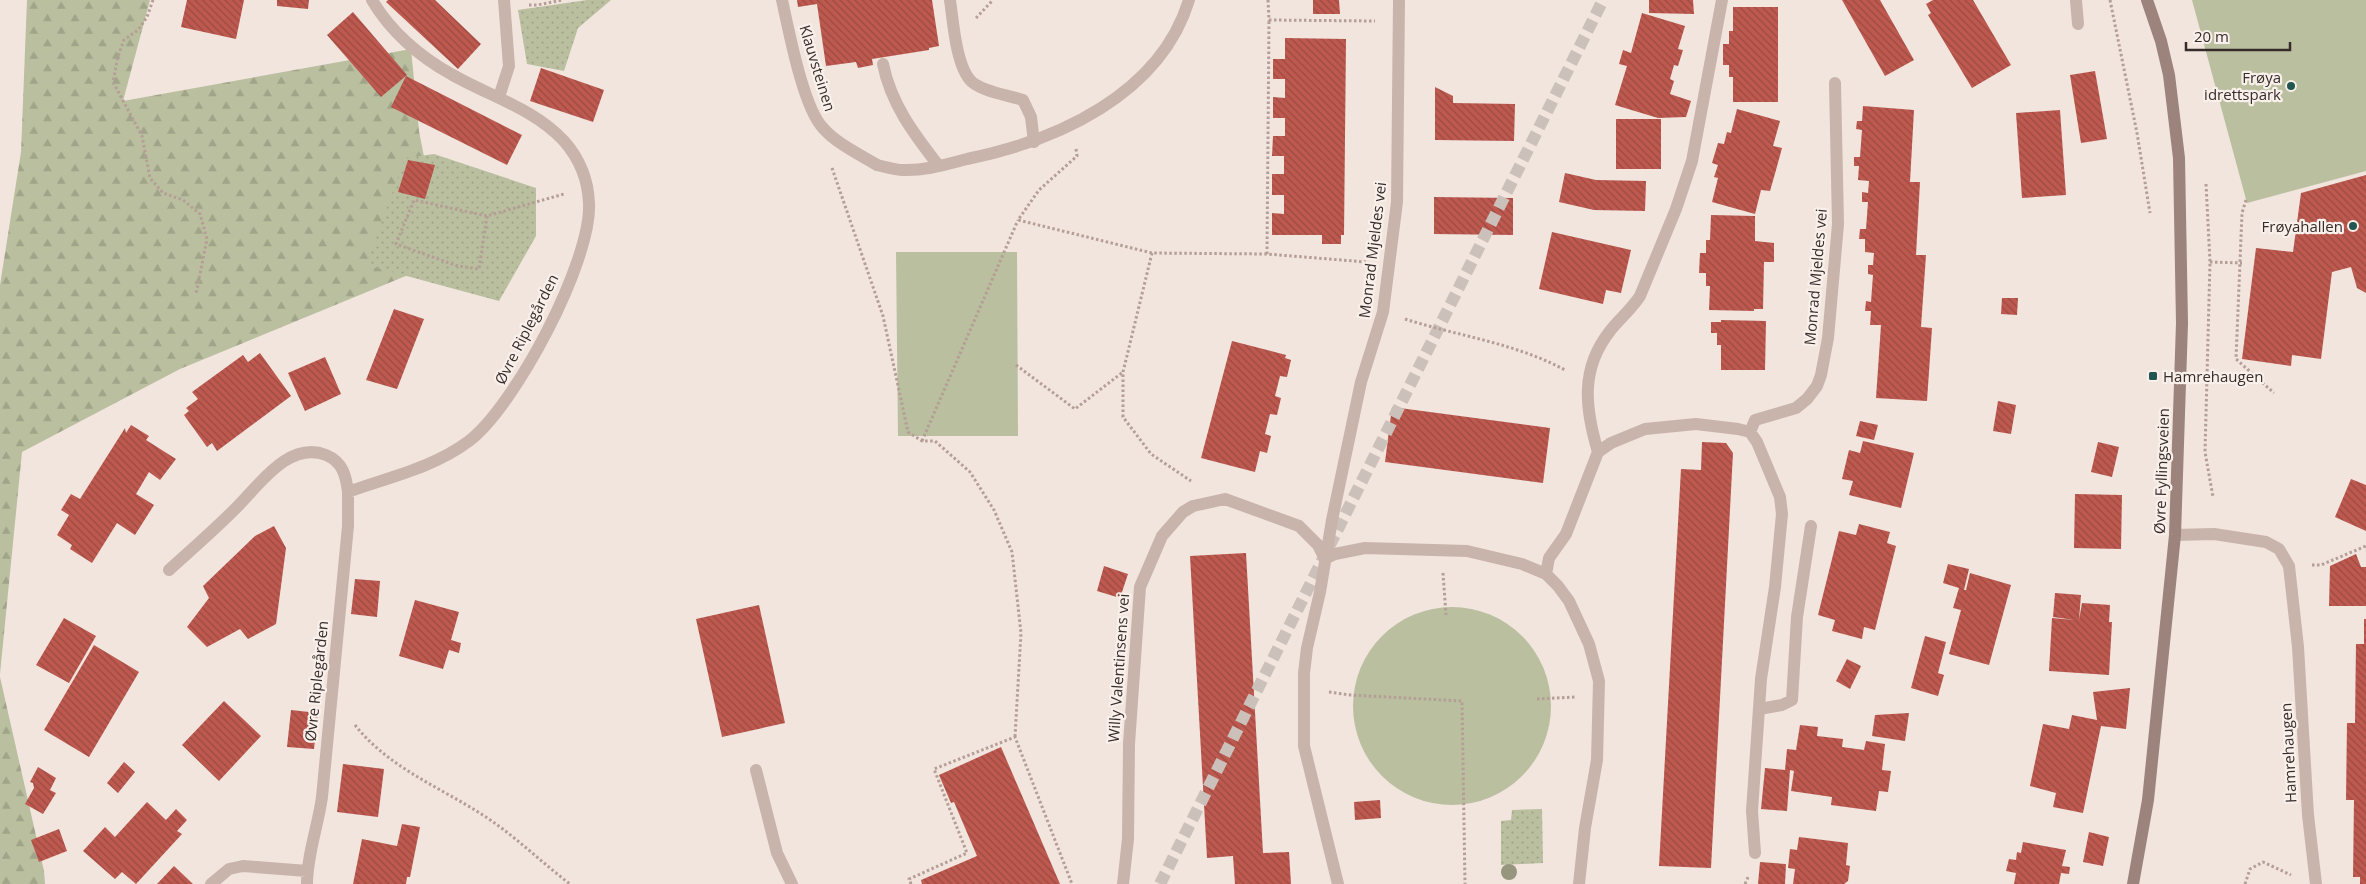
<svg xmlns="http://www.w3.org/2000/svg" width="2366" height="884" font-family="'Open Sans',sans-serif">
  <defs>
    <pattern id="forest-firs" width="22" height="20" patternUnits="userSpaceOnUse" patternTransform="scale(1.25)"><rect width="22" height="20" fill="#babf9f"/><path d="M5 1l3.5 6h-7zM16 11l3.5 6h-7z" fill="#a0a489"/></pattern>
    <pattern id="park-dots" width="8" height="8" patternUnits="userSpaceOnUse" patternTransform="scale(1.25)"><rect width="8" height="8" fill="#babf9f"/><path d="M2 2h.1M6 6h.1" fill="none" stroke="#a0a489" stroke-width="1.8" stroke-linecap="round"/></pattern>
    <pattern id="building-back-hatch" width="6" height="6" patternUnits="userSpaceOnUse" patternTransform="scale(1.25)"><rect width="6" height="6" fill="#be594f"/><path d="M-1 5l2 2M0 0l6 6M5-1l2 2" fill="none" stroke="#9b4a42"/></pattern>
  </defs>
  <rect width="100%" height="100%" fill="#f1e5de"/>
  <path fill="#babf9f" d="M2192,0H2366V171L2247,203Z
    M896,252H1017L1018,436H898Z
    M1353 706a99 99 0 1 1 198 0a99 99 0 1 1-198 0Z"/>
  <path fill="url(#forest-firs)" d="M27,0H150L123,101L411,49L419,131L432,198L430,266L180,369L22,452L0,674V285L21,152Z
    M0,677L44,871L45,884H0Z"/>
  <path fill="url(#park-dots)" d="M587,0H611L578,28L564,71L527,64L518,10Z
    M434,154L536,188V236L499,301L366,265L405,158Z
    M1542,809L1543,863L1501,865V821L1511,820L1512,810Z"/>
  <path fill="url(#building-back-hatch)" d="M187,0H244L236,39L181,27Z
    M277,0H309L308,9L277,6Z
    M388,0H435L481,44L458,69L386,2Z
    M797,0H932L939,46L929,48V50L872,59L873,65L858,68L856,62L826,66L817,4L798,7Z
    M1313,0H1339L1340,14H1313Z
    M1649,0H1693L1694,14L1649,13Z
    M1842,0H1880L1914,60L1885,76Z
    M1933,0H1973L2011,65L1972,88L1928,15L1931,13L1926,4Z
    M1733,7H1778V102H1733V77H1729V65H1723V44H1729V31H1733Z
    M353,12L407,75L381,97L327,35Z
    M1642,13L1685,26L1678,49L1683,50L1678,66L1674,65L1670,79L1674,81L1670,94L1691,101L1686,117L1658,118L1615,105L1627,66L1619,64L1623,50L1631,53Z
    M1285,38L1346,39L1344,235H1341V244H1322V235H1272V213L1284,214V195H1272V174H1284V156H1272L1273,136H1285V118H1273V97L1285,98V79H1273V59H1285Z
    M541,68L604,90L593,122L530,101Z
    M2095,71L2107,139L2081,143L2070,75Z
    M406,76L522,135L507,165L391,107Z
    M1435,87L1453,96V103L1515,104L1514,141L1435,140Z
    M1863,106L1914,110L1910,182H1920L1916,255H1926L1921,327L1932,328L1927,401L1876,398L1881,325H1870L1871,311H1865L1866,301L1871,302L1873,275L1868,274V265H1873L1874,253L1865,252V239H1859L1860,229H1866L1868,202H1862V192L1868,193L1869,181L1858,180L1859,166H1854V157H1860L1862,130L1856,129L1857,121H1862Z
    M1737,109L1780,121L1773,146L1782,148L1776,170L1770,191L1761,190L1755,214L1712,202L1718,178L1714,177L1718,165L1712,163L1718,143L1724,144L1727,132L1731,133Z
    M2060,110L2066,195L2022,198L2016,113Z
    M1616,119H1661V169H1616Z
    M408,160L435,165L425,199L398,192Z
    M1565,173L1596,180L1646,181L1645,211L1594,210L1559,202Z
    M2366,175V293L2357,288L2351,267L2332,272L2321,359L2292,355L2291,366L2242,359L2256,248L2293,252L2301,193Z
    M1434,197L1513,198V235L1434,234Z
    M1711,215L1755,216V241L1774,243V262H1764L1763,309H1754V311L1709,310L1710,286H1706V273H1699L1700,253H1706V240H1710Z
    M1552,232L1631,250L1621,293L1606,290L1603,304L1539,289Z
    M2002,298H2018L2017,315L2001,314Z
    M394,309L424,319L397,389L366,380Z
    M1721,320L1766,321L1765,370H1721V345H1717V333H1711V322H1721Z
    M1232,341L1286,355L1285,358L1291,360L1287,377L1280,376L1275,396L1281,398L1277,415L1270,414L1265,434L1271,436L1267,453L1260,451L1255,472L1201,458Z
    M260,353L291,396L217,451L212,443L207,447L184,415L189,411L186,408L198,399L192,392L243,355L248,362Z
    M325,357L341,394L305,411L288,373Z
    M1998,401L2016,405L2011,434L1993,431Z
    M1392,407L1550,428L1543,483L1385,462Z
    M1860,421L1878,425L1874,440L1856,436Z
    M131,425L149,436L146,440L176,459L160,480L149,472L136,494L154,505L135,535L117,523L92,563L70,549L72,545L57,535L69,515L61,510L71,494L80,499L125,428L126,433Z
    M1863,441L1914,453L1901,508L1849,495L1853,481L1842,479L1849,450L1860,453Z
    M1702,442L1726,443L1733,453L1711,868L1659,866L1681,469L1701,470Z
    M2098,442L2119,447L2112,477L2091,472Z
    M2351,479L2366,485V531L2335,517Z
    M2075,494L2122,495L2121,549L2074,548Z
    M1859,524L1890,532L1887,543L1896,546L1875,630L1864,627L1862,639L1832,631L1835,620L1818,615L1839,531L1856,535Z
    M274,526L286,548L276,624L248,639L240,629L207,647L187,627L209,598L203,586L255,536Z
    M1246,553L1263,853L1289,852L1291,884H1235L1233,856L1207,858L1190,556Z
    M2356,554L2361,567H2366V606H2329L2330,566Z
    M1948,564L1969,569L1964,590H1966L1970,573L2011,585L1989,665L1949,654L1961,610L1953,608L1959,588L1943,583Z
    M1104,566L1128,574L1120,598L1097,591Z
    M355,579L380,581L377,617L351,614Z
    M2055,593L2081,595L2079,620L2082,603L2110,605L2109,622H2112L2109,675L2049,671L2052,618L2075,620L2053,617Z
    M415,600L459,612L451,640L461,643L459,653L449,650L443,669L399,656Z
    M759,605L785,723L722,737L696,619Z
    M64,618L96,636L69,683L36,665Z
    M2364,619H2366V884H2360V877H2353L2354,800H2346L2347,723H2355L2356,644H2364Z
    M1925,636L1946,642L1938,673L1944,675L1938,696L1911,688Z
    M94,645L139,672L89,757L44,730Z
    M1847,659L1861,666L1850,689L1836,681Z
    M2130,688L2126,729L2101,726L2083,813L2053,807L2056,793L2030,786L2043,724L2069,729L2072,715L2097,720L2093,692Z
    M224,701L261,736L219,781L182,745Z
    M291,710L318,713L314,749L287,747Z
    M1909,713L1905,741L1872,736L1875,715Z
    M1800,725L1818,727L1817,736L1843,739L1842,747L1864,750L1866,741L1885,744L1882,770L1891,771L1888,792L1879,791L1876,811L1831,805L1832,797L1791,791L1794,771L1790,770L1787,811L1761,809L1765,768L1785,770L1787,749L1796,750Z
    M1001,747L1060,884H922L921,880L977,856L954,802L951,803L939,775Z
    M124,762L135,772L118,793L107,783Z
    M343,764L384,769L378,817L337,812Z
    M38,767L56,778L50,790L56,793L43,814L25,804L34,788L33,783L30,782Z
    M1380,800L1381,818L1355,820L1354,802Z
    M147,802L166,820L176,809L187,820L177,831L182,834L136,884L122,872L115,879L83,851L105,827L115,837Z
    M402,824L420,827L410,877H407L406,884H353L362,839L397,846Z
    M59,829L67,851L39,862L31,840Z
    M2089,832L2109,837L2103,866L2083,862Z
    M1799,837L1848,843L1846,865L1850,866L1848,881L1844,884H1793L1795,869L1788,868L1790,849L1797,850Z
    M2023,842L2066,850L2062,866L2070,867L2069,874L2061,873L2059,884H2014L2016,873L2006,871L2009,859L2016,860L2017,852L2021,853Z
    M1760,862L1786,864L1785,884H1758Z
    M174,866L193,884H157Z"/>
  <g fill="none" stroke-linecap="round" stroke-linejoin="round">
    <path stroke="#ccc0ba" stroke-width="12" stroke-dasharray="12 6" stroke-linecap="butt" d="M1160,884L1603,0"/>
    <path stroke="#b49e95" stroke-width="3" stroke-dasharray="2.5 2.5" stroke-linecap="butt" d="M153,0L147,17L138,30L124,40L118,56L113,82L142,136L150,178L163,193L183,200L200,214L207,239L196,294
      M1268,0L1269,20L1375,21
      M2110,0L2137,133L2150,213
      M529,5H537L563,0
      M976,18L993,0
      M1076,149L1077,156L1039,190L1018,220L1152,253L1267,254L1366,262
      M832,168L883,316L908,432L922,441H935L970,472L994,510L1012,552L1021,633L1015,737
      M2206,184L2210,262L2205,452L2213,497
      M2246,200L2242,213L2236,359L2274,393
      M487,216L479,269L458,266L396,244L414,200L487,216L564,194
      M1152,253L1123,372V417L1151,454L1191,481
      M1267,254L1269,20
      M2210,262L2242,263
      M1405,319C1458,336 1515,343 1565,370
      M1016,365L1075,409L1123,372
      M922,441L1018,220
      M2312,565H2321L2366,546
      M1443,573L1446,615
      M1329,692L1350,695L1462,701L1465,884
      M1537,699L1575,697
      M355,725C392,772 449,790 496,824C521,842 545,865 570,884
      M911,884L909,879L967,853L934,769L1015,737L1072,884
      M1745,884L1749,875
      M2245,884L2250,869L2263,862L2291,875"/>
    <path stroke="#c9b4ab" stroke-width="12" d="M782,0C789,31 803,107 823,128C837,144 859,154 877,165
      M950,0C953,20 956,68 972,82C984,92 1008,95 1023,100L1031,117L1034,142
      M883,64C891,104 914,134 938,165
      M169,570C191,550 213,531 234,510C258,487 288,440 326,455C343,462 346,476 348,492"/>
    <path stroke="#c9b4ab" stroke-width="12" d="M2076,0L2078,24
      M499,97L509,66L504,0
      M877,165C886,167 895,170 903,170C925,171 947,164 967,159C1056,141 1160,95 1189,0
      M1750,432L1755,420L1796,408L1807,399L1817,386L1821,375L1828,338L1838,224L1835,83
      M1598,452C1585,408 1580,369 1610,331C1619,319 1631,310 1640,296L1676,209L1692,161L1722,0
      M2175,535L2214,534L2266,542L2279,549L2289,566L2298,647L2308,815L2316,884
      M1325,559L1335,554L1365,548L1467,551L1522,564L1546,574L1558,586L1569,601L1589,644L1599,681L1597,760L1585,828L1579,884
      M1546,574L1549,558L1566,534L1598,452L1611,443L1645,429L1696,424L1738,429L1750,432L1757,442L1780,497L1782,514L1775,587L1761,679L1752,811L1755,853
      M1759,709L1782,705L1792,700L1797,617L1811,526
      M756,770L777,853L792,884
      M211,884L229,869L243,866L307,871
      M307,884C307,855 318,826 322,797L348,526V492C389,477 433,468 469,441C515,406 592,261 589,203C588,180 579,158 564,141C533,108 489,96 451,74C420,57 390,31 372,0
      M1123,884L1128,839L1129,744L1140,587L1162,536L1183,512L1193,506L1225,499L1299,526L1318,545L1325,559
      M1338,884L1304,746V673L1307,648L1320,592L1332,520L1361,382L1383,312L1397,202L1399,0"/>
    <path stroke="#9c837c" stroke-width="12" d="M2133,884L2148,800L2175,535L2182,323L2179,158L2169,75L2161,41L2147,0"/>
  </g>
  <circle fill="#96957e" cx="1509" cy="872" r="8"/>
  <g fill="#225651" stroke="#f9f0eb" stroke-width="2">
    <circle cx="2291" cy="86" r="5"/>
    <circle cx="2353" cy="226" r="5"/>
    <rect x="2148" y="371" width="10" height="10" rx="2.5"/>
  </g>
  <g text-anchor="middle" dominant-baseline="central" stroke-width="4.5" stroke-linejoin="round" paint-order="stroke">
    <g font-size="15" fill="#372c2a" stroke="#f9f0eb">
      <text transform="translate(818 68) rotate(73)">Klauvsteinen</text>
      <text transform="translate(1372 250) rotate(-83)">Monrad Mjeldes vei</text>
      <text transform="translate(1815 277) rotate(-85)">Monrad Mjeldes vei</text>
      <text transform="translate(526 329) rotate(-63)">Øvre Riplegården</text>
      <text transform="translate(2161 471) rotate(-88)">Øvre Fyllingsveien</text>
      <text transform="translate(1118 668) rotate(-86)">Willy Valentinsens vei</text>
      <text transform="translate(316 681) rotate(-84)">Øvre Riplegården</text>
      <text transform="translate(2288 753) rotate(-93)">Hamrehaugen</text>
    </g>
    <g font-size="15" fill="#372c2a" stroke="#f9f0eb" text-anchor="end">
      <text x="2281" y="77">Frøya<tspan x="2281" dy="17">idrettspark</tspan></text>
      <text x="2343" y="226">Frøyahallen</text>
      <text x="2163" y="376" text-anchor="start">Hamrehaugen</text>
    </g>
  </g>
  <path d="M2186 42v8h104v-8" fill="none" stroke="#372c2a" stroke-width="2.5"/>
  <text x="2194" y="42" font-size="15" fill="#372c2a" stroke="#f9f0eb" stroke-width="4" paint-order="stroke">20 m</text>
</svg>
